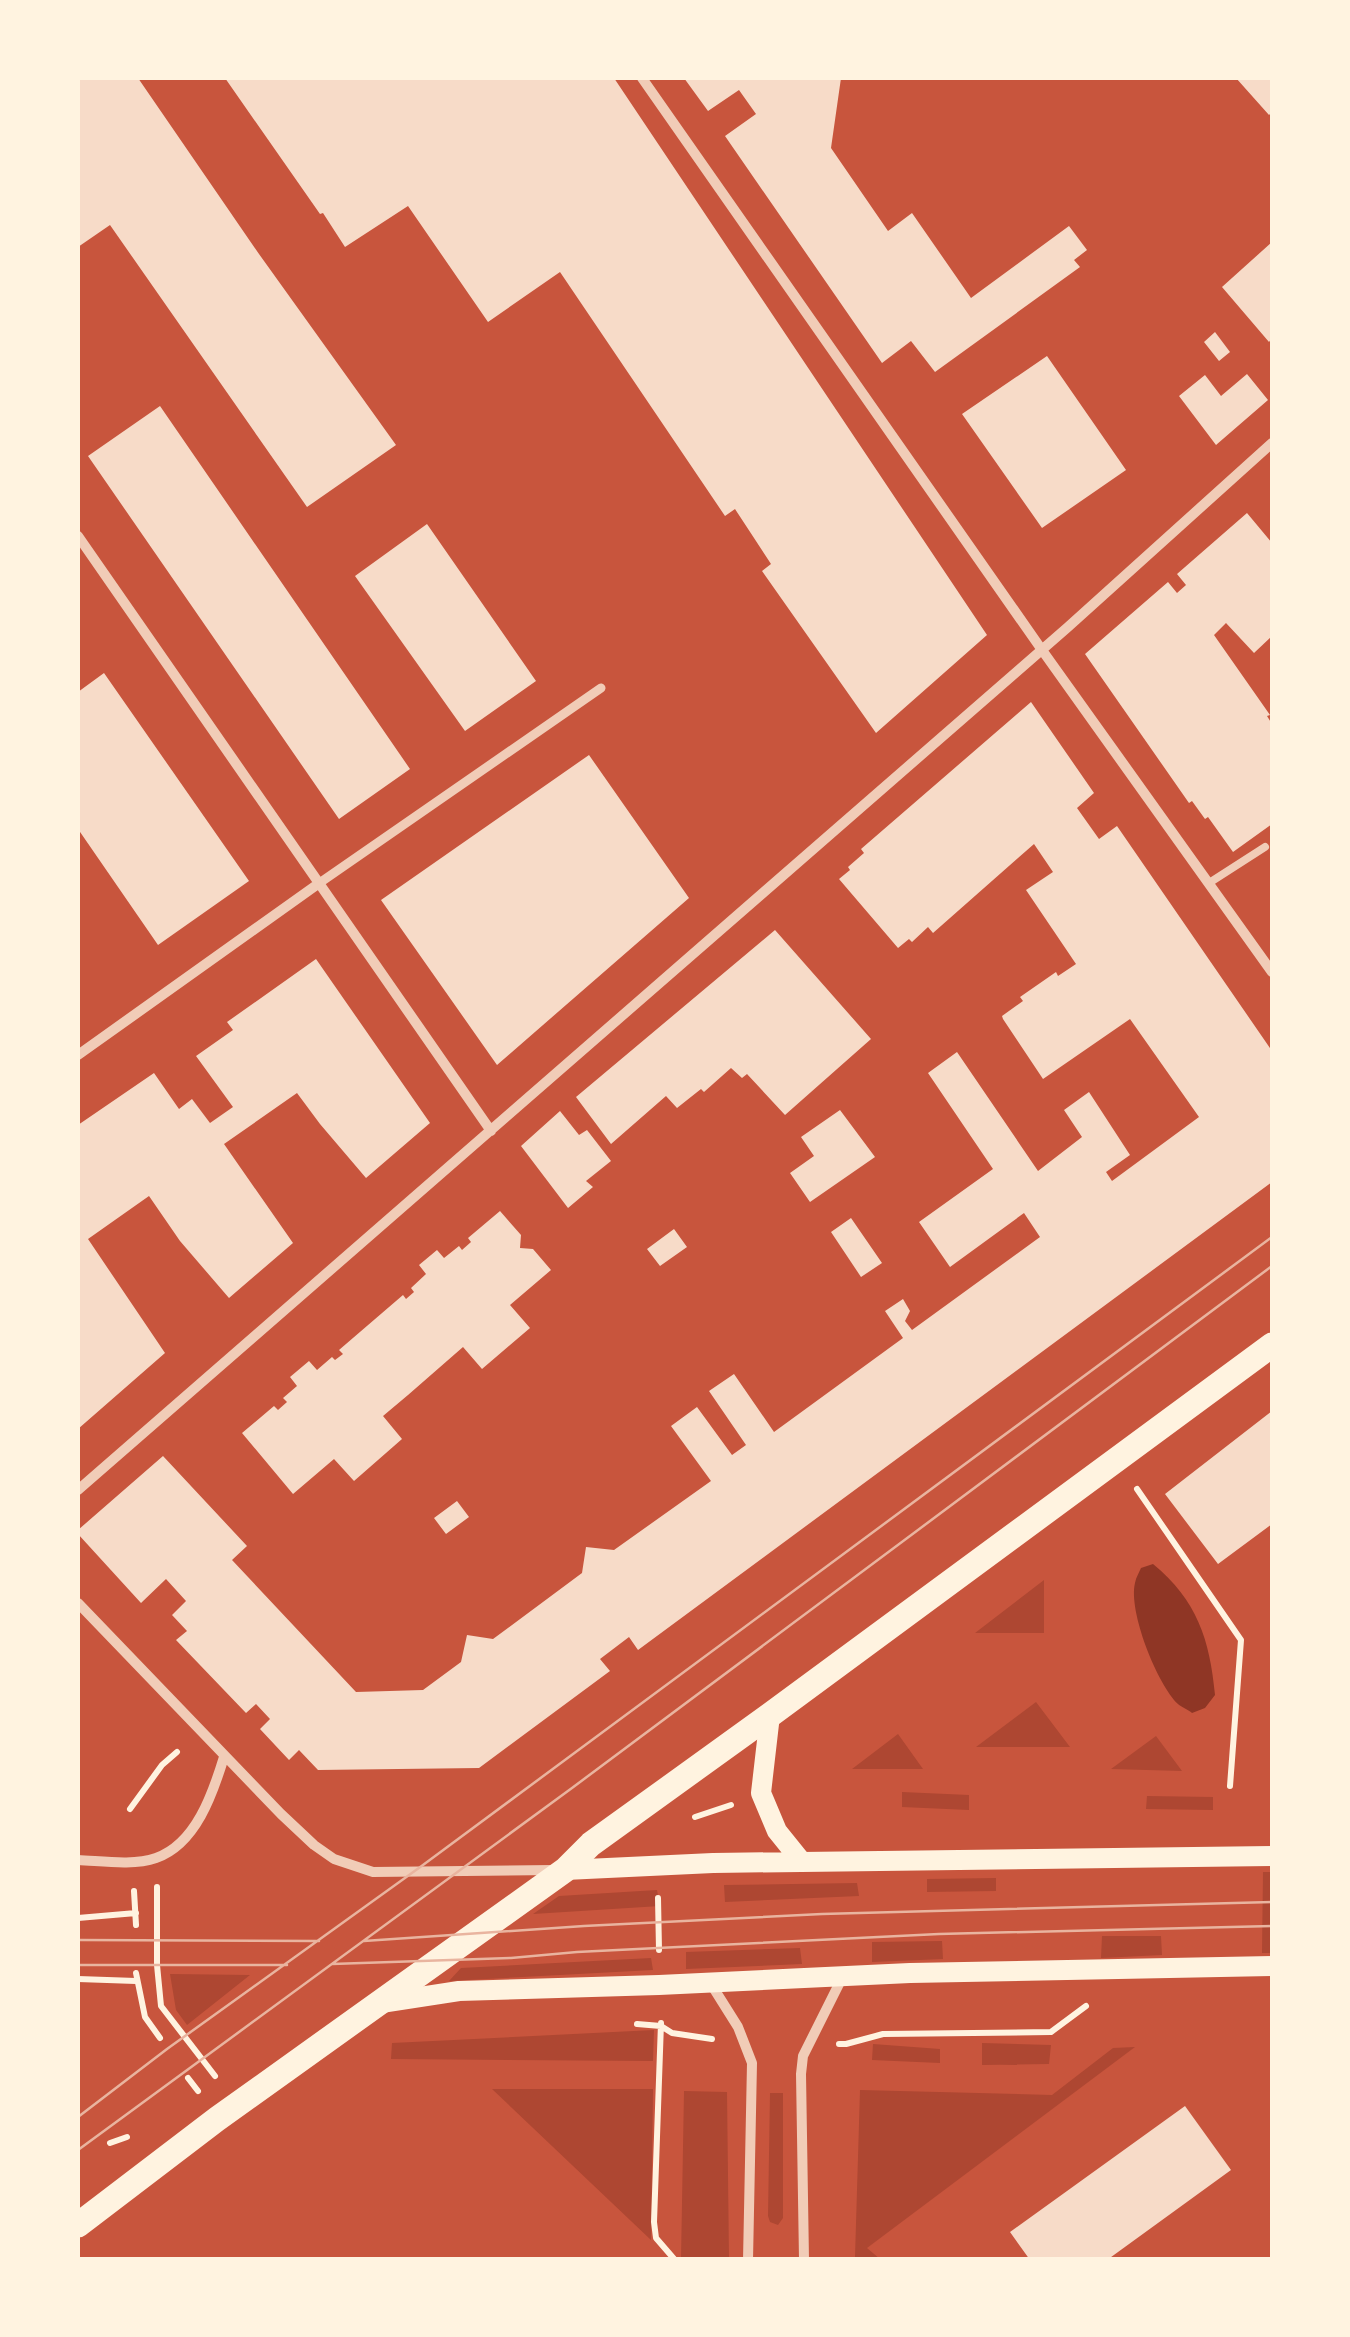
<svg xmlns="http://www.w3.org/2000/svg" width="1350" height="2337" font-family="Barlow,sans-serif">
  <rect width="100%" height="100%" fill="#c8553d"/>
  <path fill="#ae4732" d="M1044,1580V1633H975Z
    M1036,1702L1070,1747H976Z
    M898,1734L923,1769H852Z
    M1156,1736L1182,1771L1111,1769Z
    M902,1792L969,1795V1810L902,1807Z
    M1147,1796L1213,1797V1810L1146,1809Z
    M1263,1872H1272V1953H1262Z
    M996,1878V1891L927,1892V1879Z
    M857,1883L859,1896L725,1902L724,1885Z
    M657,1890L660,1906L533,1914L559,1896Z
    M1102,1936H1161L1162,1955L1101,1958Z
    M942,1941L943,1959L872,1962V1942Z
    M800,1948L802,1964L686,1969V1952Z
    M651,1958L653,1970L449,1981L461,1968Z
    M170,1974L250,1975L187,2025L176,2010Z
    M654,2030L653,2061L391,2059L392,2043Z
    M982,2043L1051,2045L1049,2064L982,2065Z
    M873,2044L940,2049V2063L872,2060Z
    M1135,2047L867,2248L880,2259H858L855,2257L860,2090L1052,2095L1113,2048Z
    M492,2089H653L651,2240Z
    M684,2091L727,2092L729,2259H681Z
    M770,2093H783V2218L778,2225L770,2222L768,2216Z"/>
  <path fill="#8f3625" d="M1153,1564C1197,1600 1210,1640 1215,1695L1205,1708L1192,1713C1190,1711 1180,1706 1178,1704C1157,1684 1128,1611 1135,1583C1136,1577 1139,1573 1141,1568Z"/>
  <path fill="#f7dbc8" d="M78,78H138L259,254L396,445L307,507L110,225L78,247Z
    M225,78H614L987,635L876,733L762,571L771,564L735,509L725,516L560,272L488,322L408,206L345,247L323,213L320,214Z
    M684,78H841L831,148L888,231L912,213L971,298L1069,226L1087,250L1074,260L1080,267L935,372L911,341L882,363L725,136L756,114L739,90L708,111Z
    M1236,78H1272V112L1269,115Z
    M1272,242V338L1269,342L1222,287Z
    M1215,332L1230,352L1219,361L1204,342Z
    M1047,356L1126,470L1042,528L962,414Z
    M1247,374L1268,400L1216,445L1179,396L1205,375L1221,396Z
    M160,406L410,769L339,819L88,456Z
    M1247,513L1272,543V636L1254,653L1226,623L1214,635L1270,715L1267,716L1272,724V824L1233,852L1208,817L1205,819L1192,801L1189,803L1085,654L1168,582L1177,593L1186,585L1177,574Z
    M427,524L536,681L465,731L355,576Z
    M104,673L249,881L158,945L78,829V692Z
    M1031,702L1094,793L1077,808L1099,839L1117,826L1272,1051V1182L638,1650L629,1637L600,1659L610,1671L479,1768L318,1770L299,1750L289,1760L260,1729L270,1719L256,1704L246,1713L176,1640L187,1631L172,1615L186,1601L166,1579L141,1603L78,1534V1530L163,1456L247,1546L232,1560L356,1692L423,1690L461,1662L467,1635L493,1639L582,1573L586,1547L614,1550L711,1481L671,1426L697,1407L732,1455L746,1445L709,1391L734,1374L774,1432L903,1338L885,1311L903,1299L910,1311L905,1321L912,1330L1040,1237L1024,1213L950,1267L919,1222L993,1169L928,1073L957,1052L1038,1171L1082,1137L1064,1110L1089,1092L1130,1155L1106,1172L1112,1181L1199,1117L1130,1019L1043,1079L1003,1019L1002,1016L1023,1001L1020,997L1056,972L1058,976L1076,964L1026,890L1053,872L1034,844L933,933L928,927L912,942L909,939L898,948L839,879L850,870L848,867L864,853L861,849Z
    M589,755L689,898L497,1065L381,900Z
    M775,930L871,1039L785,1115L747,1074L742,1078L731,1068L704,1092L701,1089L677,1108L666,1096L611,1144L576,1097Z
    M316,959L430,1123L366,1178L320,1124L297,1093L224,1144L293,1243L229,1298L180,1241L149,1196L88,1239L165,1353L78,1429V1139L80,1138L78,1125L154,1073L179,1109L192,1099L210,1123L233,1107L196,1056L233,1030L227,1022Z
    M840,1110L875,1157L810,1202L790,1173L814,1156L801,1137Z
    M560,1111L579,1135L587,1130L611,1161L586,1181L593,1187L568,1208L521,1146Z
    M500,1211L521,1235L520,1248L533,1249L551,1270L510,1305L530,1328L482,1369L463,1347L408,1395L383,1416L402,1439L354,1481L334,1459L293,1494L242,1433L274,1406L278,1410L287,1402L283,1398L297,1386L290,1377L309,1361L317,1370L332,1357L335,1360L343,1354L339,1350L403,1295L406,1299L414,1292L411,1288L426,1274L419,1265L437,1250L444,1258L459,1246L462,1250L471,1242L468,1238Z
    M851,1218L882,1263L861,1277L831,1232Z
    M674,1229L687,1247L660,1266L647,1249Z
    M1272,1411V1524L1218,1564L1165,1494Z
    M457,1501L469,1517L446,1534L434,1518Z
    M1185,2106L1231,2170L1107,2260H1030L1010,2232Z"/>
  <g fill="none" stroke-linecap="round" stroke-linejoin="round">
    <path stroke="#fff3e0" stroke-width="6" d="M1137,1489L1241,1640L1230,1786
      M130,1809L162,1765L177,1752
      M695,1817L731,1805
      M157,1887V1965L161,2006L215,2076
      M134,1891L136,1925
      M658,1898L659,1950
      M78,1918L136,1913
      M136,1973L145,2017L160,2038
      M78,1979L136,1981
      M661,2023L654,2222L656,2238L675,2260
      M637,2024L661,2026L672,2033L712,2039
      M839,2044H846L883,2034L1051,2032L1086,2006
      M188,2078L198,2091
      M110,2143L127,2137"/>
    <path stroke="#f1ccb7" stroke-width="8" d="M1209,883L1265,847"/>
    <path stroke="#f1ccb7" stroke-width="9" d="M318,884L601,688"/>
    <path stroke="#f1ccb7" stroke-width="10" d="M642,78L1042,650L1272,972
      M78,536L491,1131
      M78,1055L318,884
      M78,1490L1068,627L1272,443
      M78,1603L281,1814L314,1845L334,1859L373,1872L554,1870
      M78,1860C102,1861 133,1866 156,1858C196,1844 213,1793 224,1757
      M711,1984L738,2027L752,2063L748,2260
      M804,2260L801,2074L803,2056L843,1976"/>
    <path stroke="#fff3e0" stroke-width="20" d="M770,1715L761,1793L777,1831L802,1862
      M565,1870L713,1863L1272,1856
      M381,2003L459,1991L659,1985L910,1973L1272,1966"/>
    <path stroke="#fff3e0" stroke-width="25" d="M78,2225L217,2119L565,1870L591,1844L770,1715L1272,1345"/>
    <path stroke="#e9b49f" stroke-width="2.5" d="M78,1940L319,1941
      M364,1941L584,1926L822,1914L1272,1902
      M332,1964L511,1958L577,1952L939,1934L1272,1926
      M78,1965H287
      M78,2117L167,2049L423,1865L1272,1237
      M78,2150L572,1788L1272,1266"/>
  </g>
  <rect width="1350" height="2337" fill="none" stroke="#fff3e0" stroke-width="160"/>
</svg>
